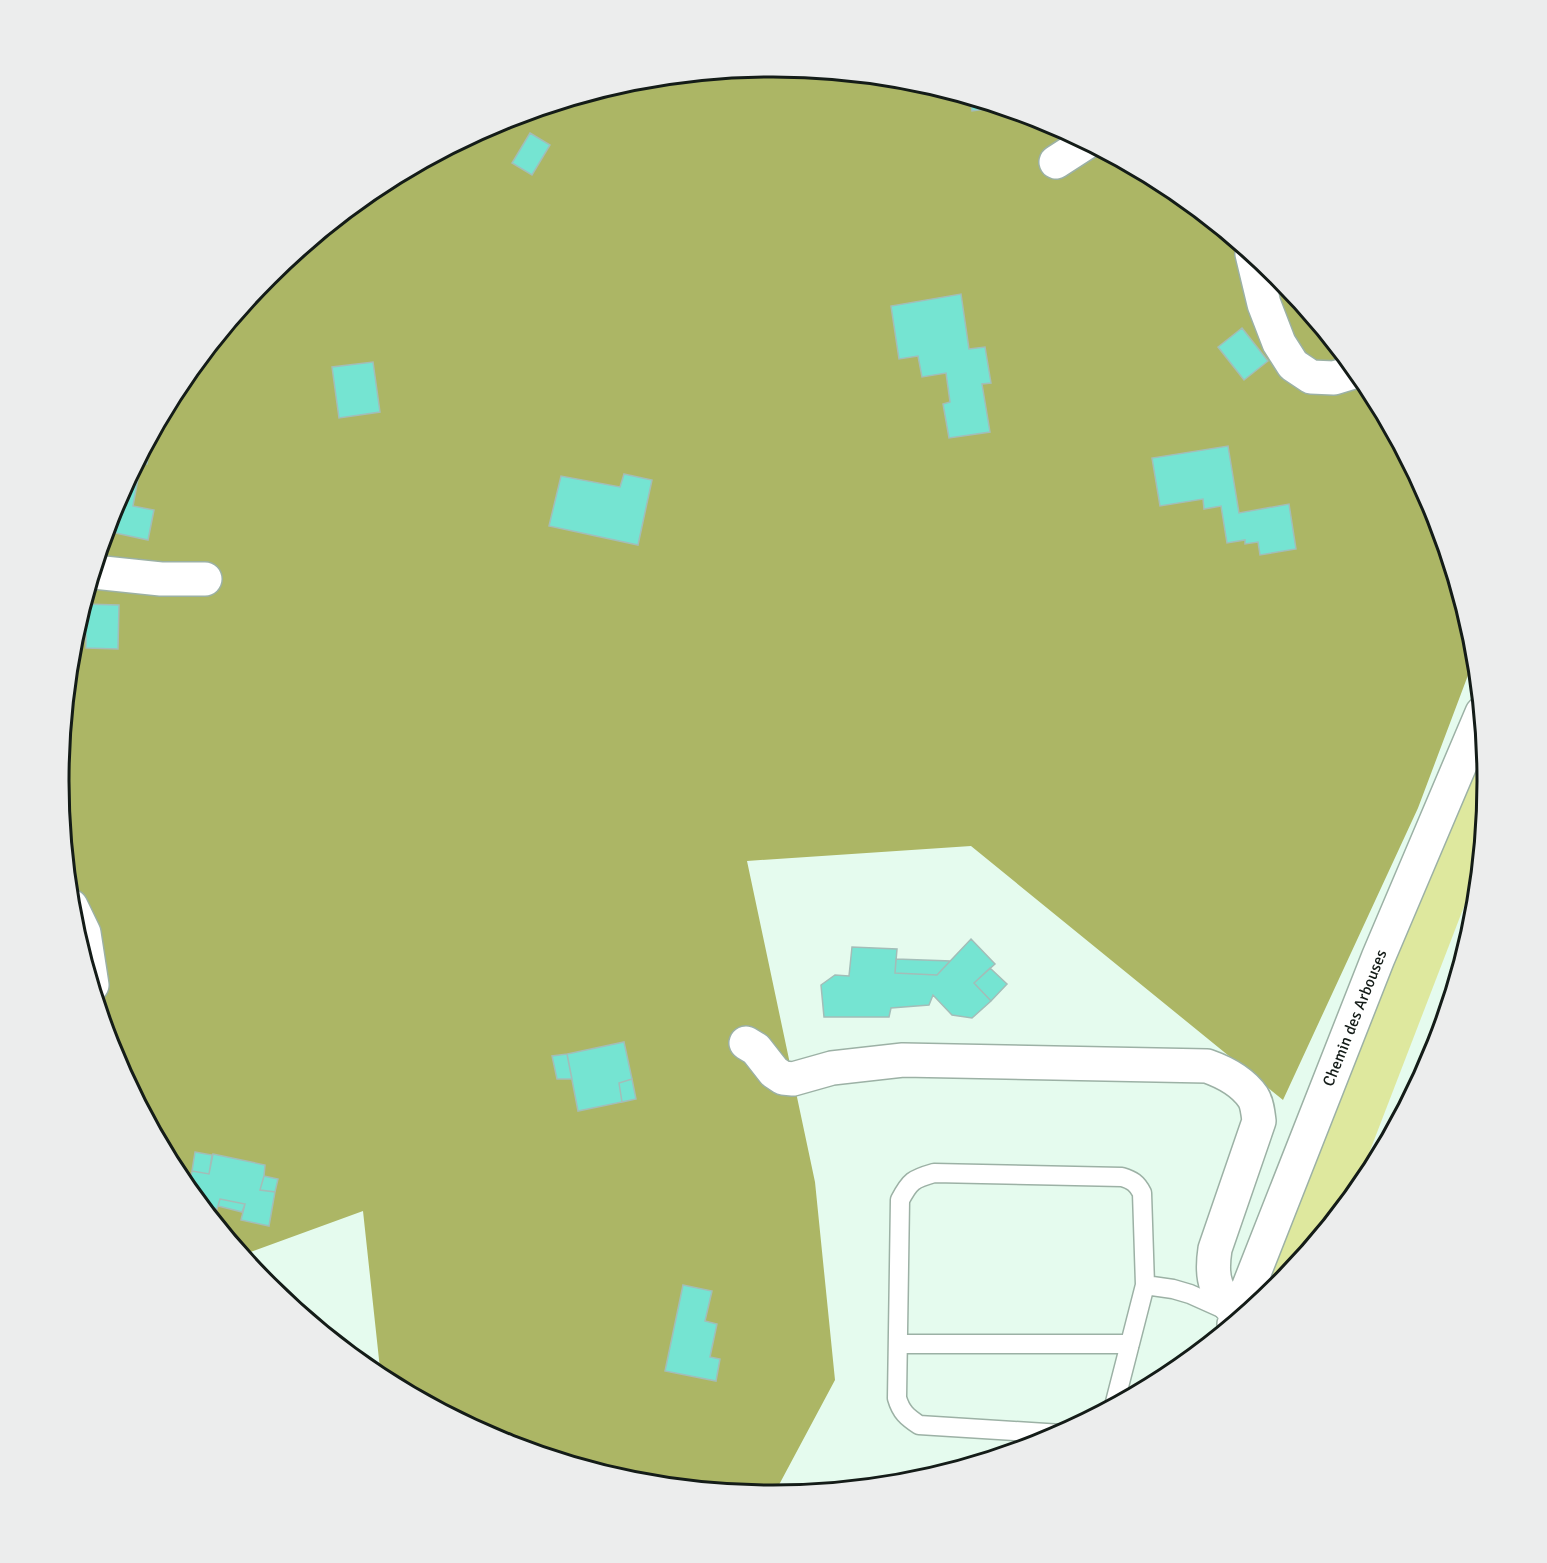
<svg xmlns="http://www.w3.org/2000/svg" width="1547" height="1563" font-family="Signika,sans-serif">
  <rect width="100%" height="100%" fill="#e5fbee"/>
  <path fill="#dee89e" d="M1483,730L1488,782L1480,865L1351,1200L1279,1287L1257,1305Z"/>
  <path fill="#acb665" d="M774,67L913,80L1047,121L1171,187L1279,276L1368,385L1434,508L1475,642L1476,654L1418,808L1283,1100L971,846L747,861L815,1182L835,1380L773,1496L634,1483L500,1442L381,1378L363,1211L242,1255L179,1178L113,1055L72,921L59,781L72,642L113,508L179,384L268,276L377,187L500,121L634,80Z"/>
  <path fill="#75e4d2" stroke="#a3bdb8" stroke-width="1.5" d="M970,98L1001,107L972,111Z
    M530,133L550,145L532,175L512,163Z
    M961,294L969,349L985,347L991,383L982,384L990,432L949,438L943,404L950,402L946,373L922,377L918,356L899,359L891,306Z
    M1242,328L1268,361L1244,380L1218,347Z
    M373,362L380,412L339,418L332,367Z
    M152,434L147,464L141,463L133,506L154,510L148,540L106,531L113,508Z
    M1228,446L1239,513L1289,504L1296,549L1260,555L1258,542L1245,544V540L1227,543L1221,506L1204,509L1203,499L1160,506L1152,458Z
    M624,474L652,480L638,545L549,526L561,476L620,487Z
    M84,604L119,605L118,649L86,648V635H74Z
    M971,939L995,964L974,983L991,1001L972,1018L952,1015L933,995L929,1005L891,1008L889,1017H824L821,985L835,975L849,976L852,947L897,949L895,973L937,975Z
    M896,959L950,961L937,975L895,973Z
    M990,968L1007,984L991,1001L974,983Z
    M624,1042L632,1079L619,1083L622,1102L578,1111L567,1054Z
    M567,1054L572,1079H557L552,1056Z
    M632,1079L636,1099L622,1102L619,1083Z
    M195,1152L212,1155L209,1174L192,1171Z
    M213,1154L265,1165L264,1176L260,1190L275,1192L269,1226L241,1220L245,1204L220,1199L217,1209L200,1204L188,1190L192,1171L209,1174Z
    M264,1176L278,1179L275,1192L260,1190Z
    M220,1199L245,1204L242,1212L218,1206Z
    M683,1285L712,1291L705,1321L717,1324L710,1357L720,1359L716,1381L665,1371Z"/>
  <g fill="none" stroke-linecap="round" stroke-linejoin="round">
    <defs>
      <path id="service" d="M1145,1285L1173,1289L1190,1294L1228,1311
        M898,1344H1130
        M1062,1434L919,1425C907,1417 901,1412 897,1398L900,1200C910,1181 913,1179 934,1173L1122,1177C1132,1180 1137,1183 1142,1193L1145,1285L1114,1406"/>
      <path id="minor" d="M1056,162L1087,142
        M1252,254L1264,304L1279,343L1293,365L1311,377L1334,378L1357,371
        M94,572L161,579H205
        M71,906L84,933L92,985
        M746,1043L756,1049L774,1072L783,1078L793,1079L832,1068L903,1060L1207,1066C1224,1072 1242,1081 1253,1097C1257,1103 1258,1113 1259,1121L1215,1249C1210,1282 1216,1291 1238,1315
        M1234,1324L1378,958L1482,713"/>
    </defs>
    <use href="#service" stroke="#9cb1a5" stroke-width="21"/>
    <use href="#minor" stroke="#9cb1a5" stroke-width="36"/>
    <use href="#service" stroke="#fff" stroke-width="18"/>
    <use href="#minor" stroke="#fff" stroke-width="33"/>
  </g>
  <g text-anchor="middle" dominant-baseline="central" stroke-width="4.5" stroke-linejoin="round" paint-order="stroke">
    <g font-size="16" fill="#141c18" stroke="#fff">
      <text transform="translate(1355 1018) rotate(-68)">Chemin des Arbouses</text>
    </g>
  </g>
  <path d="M0 0H1547V1563H0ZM69 781a704 704 0 1 1 1408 0a704 704 0 1 1-1408 0Z" fill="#eceded" fill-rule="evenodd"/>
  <path fill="none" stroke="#141c18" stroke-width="3" d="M69 781a704 704 0 1 1 1408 0a704 704 0 1 1-1408 0Z"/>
</svg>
